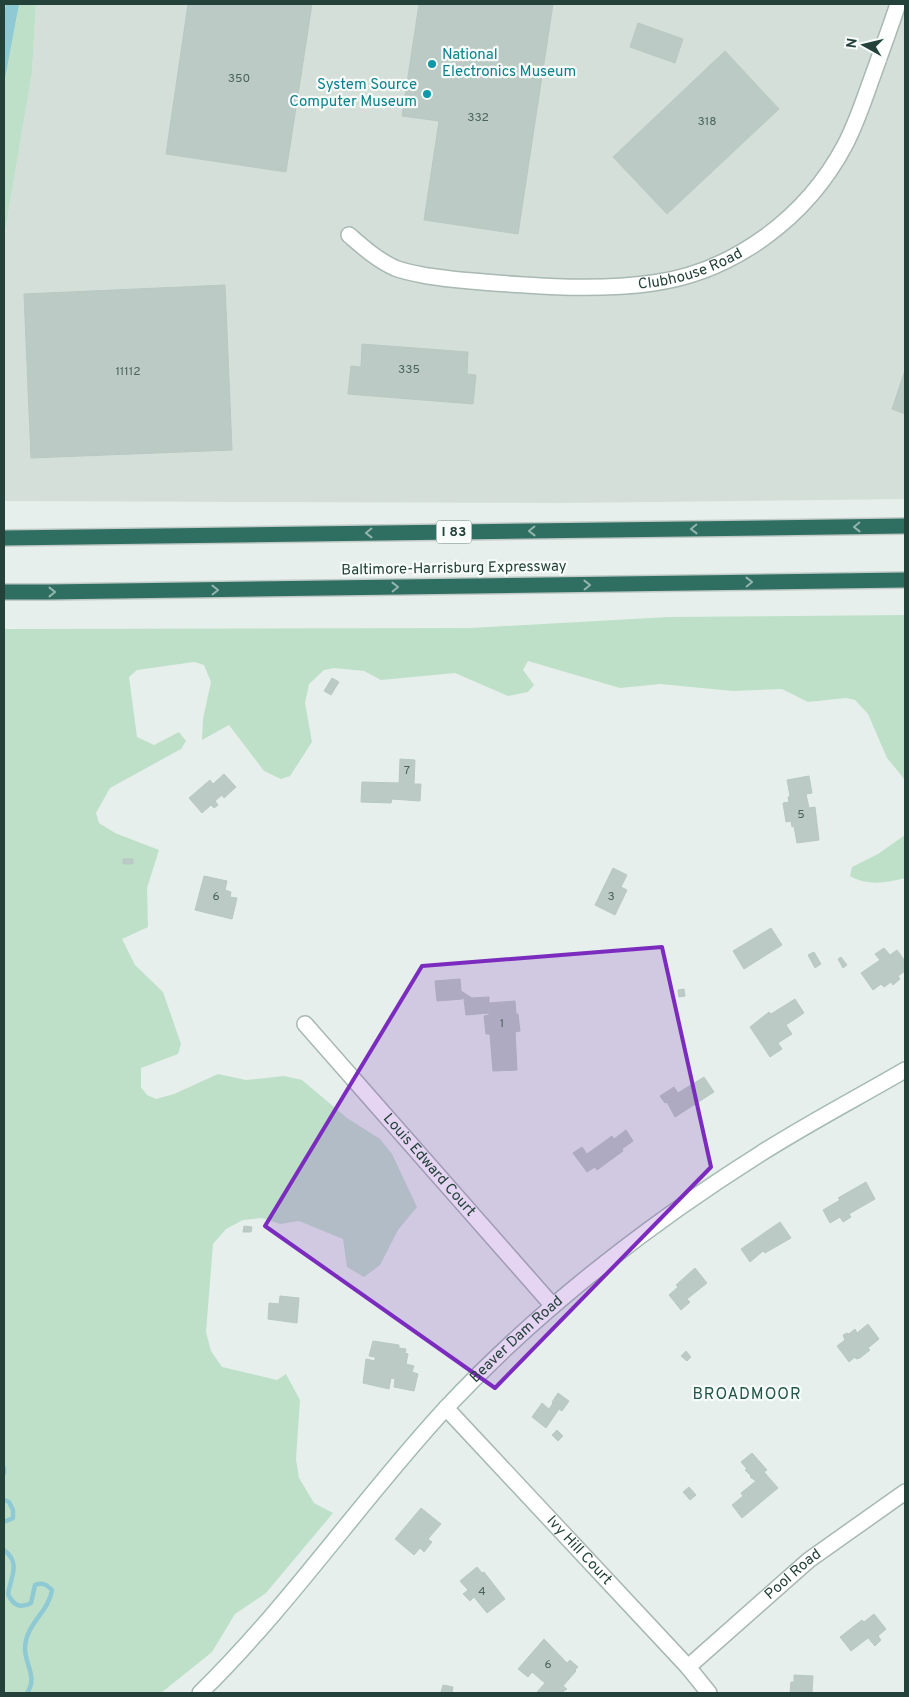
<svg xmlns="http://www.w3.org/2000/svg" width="909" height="1697" font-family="Overpass,sans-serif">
  <rect width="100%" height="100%" fill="#e6efeb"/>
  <path fill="#d4dfda" d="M36,4H905V499L560,503L4,501V238L32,73Z"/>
  <path fill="#bfe0c8" d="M4,4H36L32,73L4,238Z
    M905,615V780L887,758L868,714L855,700L846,698L808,702L782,689L733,691L660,684L620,688L528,661L523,670L534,685L528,692L508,696L455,673L381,680L364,671L334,668L324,670L309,684L305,703L312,742L290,776L281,779L264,771L229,725L202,740L203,719L211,682L204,665L194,662L137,670L129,677L137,737L154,745L179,732L186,741L181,749L110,788L96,813L99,823L115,833L159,850L147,888L148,927L122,939L135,965L163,992L181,1044L178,1054L141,1068V1087L147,1095L156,1099L174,1094L218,1074L246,1080L284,1076L302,1080L347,1118L380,1139L392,1154L417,1207L398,1230L380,1265L364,1277L347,1267L343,1239L299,1221L280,1224L262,1218L243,1220L226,1229L213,1244L206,1332L211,1351L222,1367L277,1380L286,1374L300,1400L296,1459L299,1478L314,1503L333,1513L266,1593L235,1614L212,1652L161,1693H4V629L470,628L668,617Z
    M905,835V878C887,883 867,886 850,876L852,867L878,854Z"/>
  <path fill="#8ec9d4" d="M6,4H19L4,83V15Z"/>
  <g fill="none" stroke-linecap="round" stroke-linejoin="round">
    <path stroke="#8ec9d4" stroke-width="4.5" d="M4,1468V1473
      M4,1500L9,1502L13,1510V1518L4,1522
      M4,1550C21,1563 11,1576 8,1594C13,1605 20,1609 31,1603L35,1585C43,1582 47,1585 52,1590C49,1612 25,1624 25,1649C25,1664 38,1678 27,1693"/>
  </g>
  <path fill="#bbcac4" stroke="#b8c9c2" d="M188,4H312L286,172L166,154Z
    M419,4H553L518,234L424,220L439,121L402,116Z
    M638,23L683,39L675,63L630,47Z
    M725,51L779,109L667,214L613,157Z
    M225,285L232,450L31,458L24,294Z
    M362,344L468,352L467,374L476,375L473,404L348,394L351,366L361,367Z
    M905,370V414L892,409Z
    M332,678L339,682L331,695L324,691Z
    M400,759L415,760L414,784H421L420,801L392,799L391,803L361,802L362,782L399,783Z
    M224,774L236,787L224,798L222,795L215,801L218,805L214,808L211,805L202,813L189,798L210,780L213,784Z
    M809,776L812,793L806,794L809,808L815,807L819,840L797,843L794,826L792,827L791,821L786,822L783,803L789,802L788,797L790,796L787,780Z
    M123,859H133V864H123Z
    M613,868L627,875L621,887L627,890L615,915L595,905Z
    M204,876L227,881L225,890L231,892L230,897L237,898L232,919L195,910Z
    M771,928L782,945L744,969L733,951Z
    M884,948L890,955L897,950L905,961V971L898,976L900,979L893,985L891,982L884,987L881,984L873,990L861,973L880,960L875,954Z
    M814,952L821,964L815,968L808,955Z
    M841,957L847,965L843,968L838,959Z
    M460,979L461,991L472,998L489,997V1003L515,1001L516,1014H518L520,1031L515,1032L517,1070L493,1071L490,1034H486L484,1016L489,1015V1013L466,1015L464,999L461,997L462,999L437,1001L435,981Z
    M684,989L685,996L679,997L678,990Z
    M795,999L804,1013L786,1025L792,1034L778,1043L782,1049L770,1057L750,1027L769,1012L771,1014Z
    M704,1077L714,1092L675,1117L667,1102L665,1103L660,1096L674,1087L678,1093Z
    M626,1130L633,1141L622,1149L623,1151L597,1170L595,1167L587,1172L573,1153L582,1147L587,1154L612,1136L614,1139Z
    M866,1182L875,1199L849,1214L851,1217L843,1222L840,1217L830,1223L823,1210L840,1200L838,1198Z
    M780,1222L791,1238L765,1253L763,1251L750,1262L741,1249Z
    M244,1226L252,1227L251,1232H243Z
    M695,1268L707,1283L687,1299L690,1302L681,1310L669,1295L678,1287L676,1285Z
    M280,1296L299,1298L297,1323L268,1319L269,1303L279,1304Z
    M868,1324L879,1339L868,1348L870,1350L860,1358L856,1359L855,1357L849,1362L837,1346L845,1340L843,1335L847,1333L849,1334L855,1329L857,1333Z
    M373,1341L399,1345V1348L406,1349L405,1353L408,1354L406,1364L414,1366L412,1372L418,1374L414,1391L394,1387L395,1379L391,1378L389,1389L363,1383L366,1359L375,1361V1357L369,1356Z
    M686,1351L691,1357L687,1361L681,1356Z
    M558,1393L569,1401L562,1411L559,1409L546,1428L532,1417L542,1403L549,1409L553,1403L552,1402Z
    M557,1430L563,1436L558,1441L552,1435Z
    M752,1453L767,1470L764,1472L778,1488L742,1518L732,1505L743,1496L741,1493L756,1481L750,1477L751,1476L745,1470L747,1469L741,1462Z
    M689,1487L696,1495L690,1500L683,1492Z
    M421,1508L441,1524L428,1539L432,1542L424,1552L420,1548L414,1555L395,1539Z
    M477,1567L482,1573L484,1572L505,1599L487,1613L474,1597L470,1601L463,1594L468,1590L460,1581Z
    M874,1614L886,1629L878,1636L881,1640L875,1646L868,1638L851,1651L840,1637L862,1620L864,1622Z
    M544,1639L567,1663L570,1660L578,1667L575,1670L576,1671L563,1686L567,1689L561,1693H539L537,1692L545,1683L532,1672L528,1677L518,1669Z
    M794,1675L813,1676L812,1693H790L791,1682H794Z
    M443,1685L453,1687L452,1693L441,1692Z"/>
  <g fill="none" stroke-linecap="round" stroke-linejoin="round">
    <defs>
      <g id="street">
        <path id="s1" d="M349,235C363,247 377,260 395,268C405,272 417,274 428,276C460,281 493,283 525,285C567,288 611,289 653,283C734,272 807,217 845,145C855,126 862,106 869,86C879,58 889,31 898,4"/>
        <path id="s2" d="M305,1024L553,1306"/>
        <path id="s3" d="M446,1408L688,1667L709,1693"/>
        <path id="s4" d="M688,1667L809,1560L905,1492"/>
      </g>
      <g id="secondary">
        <path id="s5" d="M200,1693C290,1605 361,1500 446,1408C539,1309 646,1226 760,1154C807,1124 857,1098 905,1070"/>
      </g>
      <path id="highway" d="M4,538L905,526
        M4,592H48L905,580"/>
    </defs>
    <use href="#street" stroke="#a8b8b2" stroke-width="18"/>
    <use href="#secondary" stroke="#a4bbb3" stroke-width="18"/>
    <use href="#highway" stroke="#c2cac8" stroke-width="18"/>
    <use href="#street" stroke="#fff" stroke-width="15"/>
    <use href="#secondary" stroke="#fff" stroke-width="15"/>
    <use href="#highway" stroke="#2f6f62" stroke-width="15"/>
  </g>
  <defs><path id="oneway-chevron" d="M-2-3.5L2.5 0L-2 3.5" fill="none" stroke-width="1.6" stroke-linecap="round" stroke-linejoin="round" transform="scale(1.25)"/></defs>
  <g stroke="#93b5ae">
    <use href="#oneway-chevron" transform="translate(857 527) rotate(179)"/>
    <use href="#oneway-chevron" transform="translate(694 529) rotate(179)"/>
    <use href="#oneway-chevron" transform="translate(532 531) rotate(179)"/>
    <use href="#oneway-chevron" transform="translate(369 533) rotate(179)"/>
    <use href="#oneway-chevron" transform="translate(749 582) rotate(-1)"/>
    <use href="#oneway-chevron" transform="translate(587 585) rotate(-1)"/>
    <use href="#oneway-chevron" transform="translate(395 587) rotate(-1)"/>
    <use href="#oneway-chevron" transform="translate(215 590) rotate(-1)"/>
    <use href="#oneway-chevron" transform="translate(52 592)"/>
  </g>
  <path fill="#7b2cbf" fill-opacity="0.2" stroke="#7b2cbf" stroke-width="4" stroke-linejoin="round" d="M662,947L711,1167L495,1388L265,1226L422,966Z"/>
  <g fill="#0f9aa8" stroke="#f7fbf9" stroke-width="2">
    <circle cx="432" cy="64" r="5"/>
    <circle cx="427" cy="94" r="5"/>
  </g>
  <g text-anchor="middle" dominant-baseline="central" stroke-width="4.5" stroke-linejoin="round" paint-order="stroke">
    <g font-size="12" fill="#4a645c">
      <text x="239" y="79">350</text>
      <text x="478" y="118">332</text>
      <text x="707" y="122">318</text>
      <text x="409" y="370">335</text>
      <text x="128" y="372">11112</text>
      <text x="407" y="771">7</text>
      <text x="801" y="815">5</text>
      <text x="216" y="897">6</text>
      <text x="611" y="897">3</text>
      <text x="502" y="1024">1</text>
      <text x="482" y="1592">4</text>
      <text x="548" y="1665">6</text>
    </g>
    <rect fill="#f7fbf9" stroke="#637a73" stroke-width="1" x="436.5" y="520.5" width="35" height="23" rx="4"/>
    <g font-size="14" font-weight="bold" fill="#24423a">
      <text x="454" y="532">I 83</text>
    </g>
    <g font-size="15" fill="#0d838f" stroke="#f7fbf9" text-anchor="start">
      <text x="442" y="55">National<tspan x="442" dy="17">Electronics Museum</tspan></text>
      <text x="417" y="85" text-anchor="end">System Source<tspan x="417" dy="17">Computer Museum</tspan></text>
    </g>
    <g font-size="15" fill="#24423a" stroke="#f7fbf9">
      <text stroke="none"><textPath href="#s1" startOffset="356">Clubhouse Road</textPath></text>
      <text transform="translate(454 569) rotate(-1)">Baltimore-Harrisburg Expressway</text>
      <text stroke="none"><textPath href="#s2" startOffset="188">Louis Edward Court</textPath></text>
      <text stroke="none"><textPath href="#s5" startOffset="475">Beaver Dam Road</textPath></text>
      <text stroke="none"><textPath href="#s3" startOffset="195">Ivy Hill Court</textPath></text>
      <text stroke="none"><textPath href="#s4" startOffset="140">Pool Road</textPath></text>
    </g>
    <g font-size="16" letter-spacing="1" fill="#1f5548" stroke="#f7fbf9">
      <text x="747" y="1395">BROADMOOR</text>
    </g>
  </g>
  <rect width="909" height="1697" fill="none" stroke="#24423a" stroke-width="10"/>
  <g transform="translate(864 45) rotate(278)" stroke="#f7fbf9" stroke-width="4" paint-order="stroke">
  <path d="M0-4L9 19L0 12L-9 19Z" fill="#24423a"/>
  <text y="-8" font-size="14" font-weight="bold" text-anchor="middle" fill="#24423a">N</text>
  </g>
</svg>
